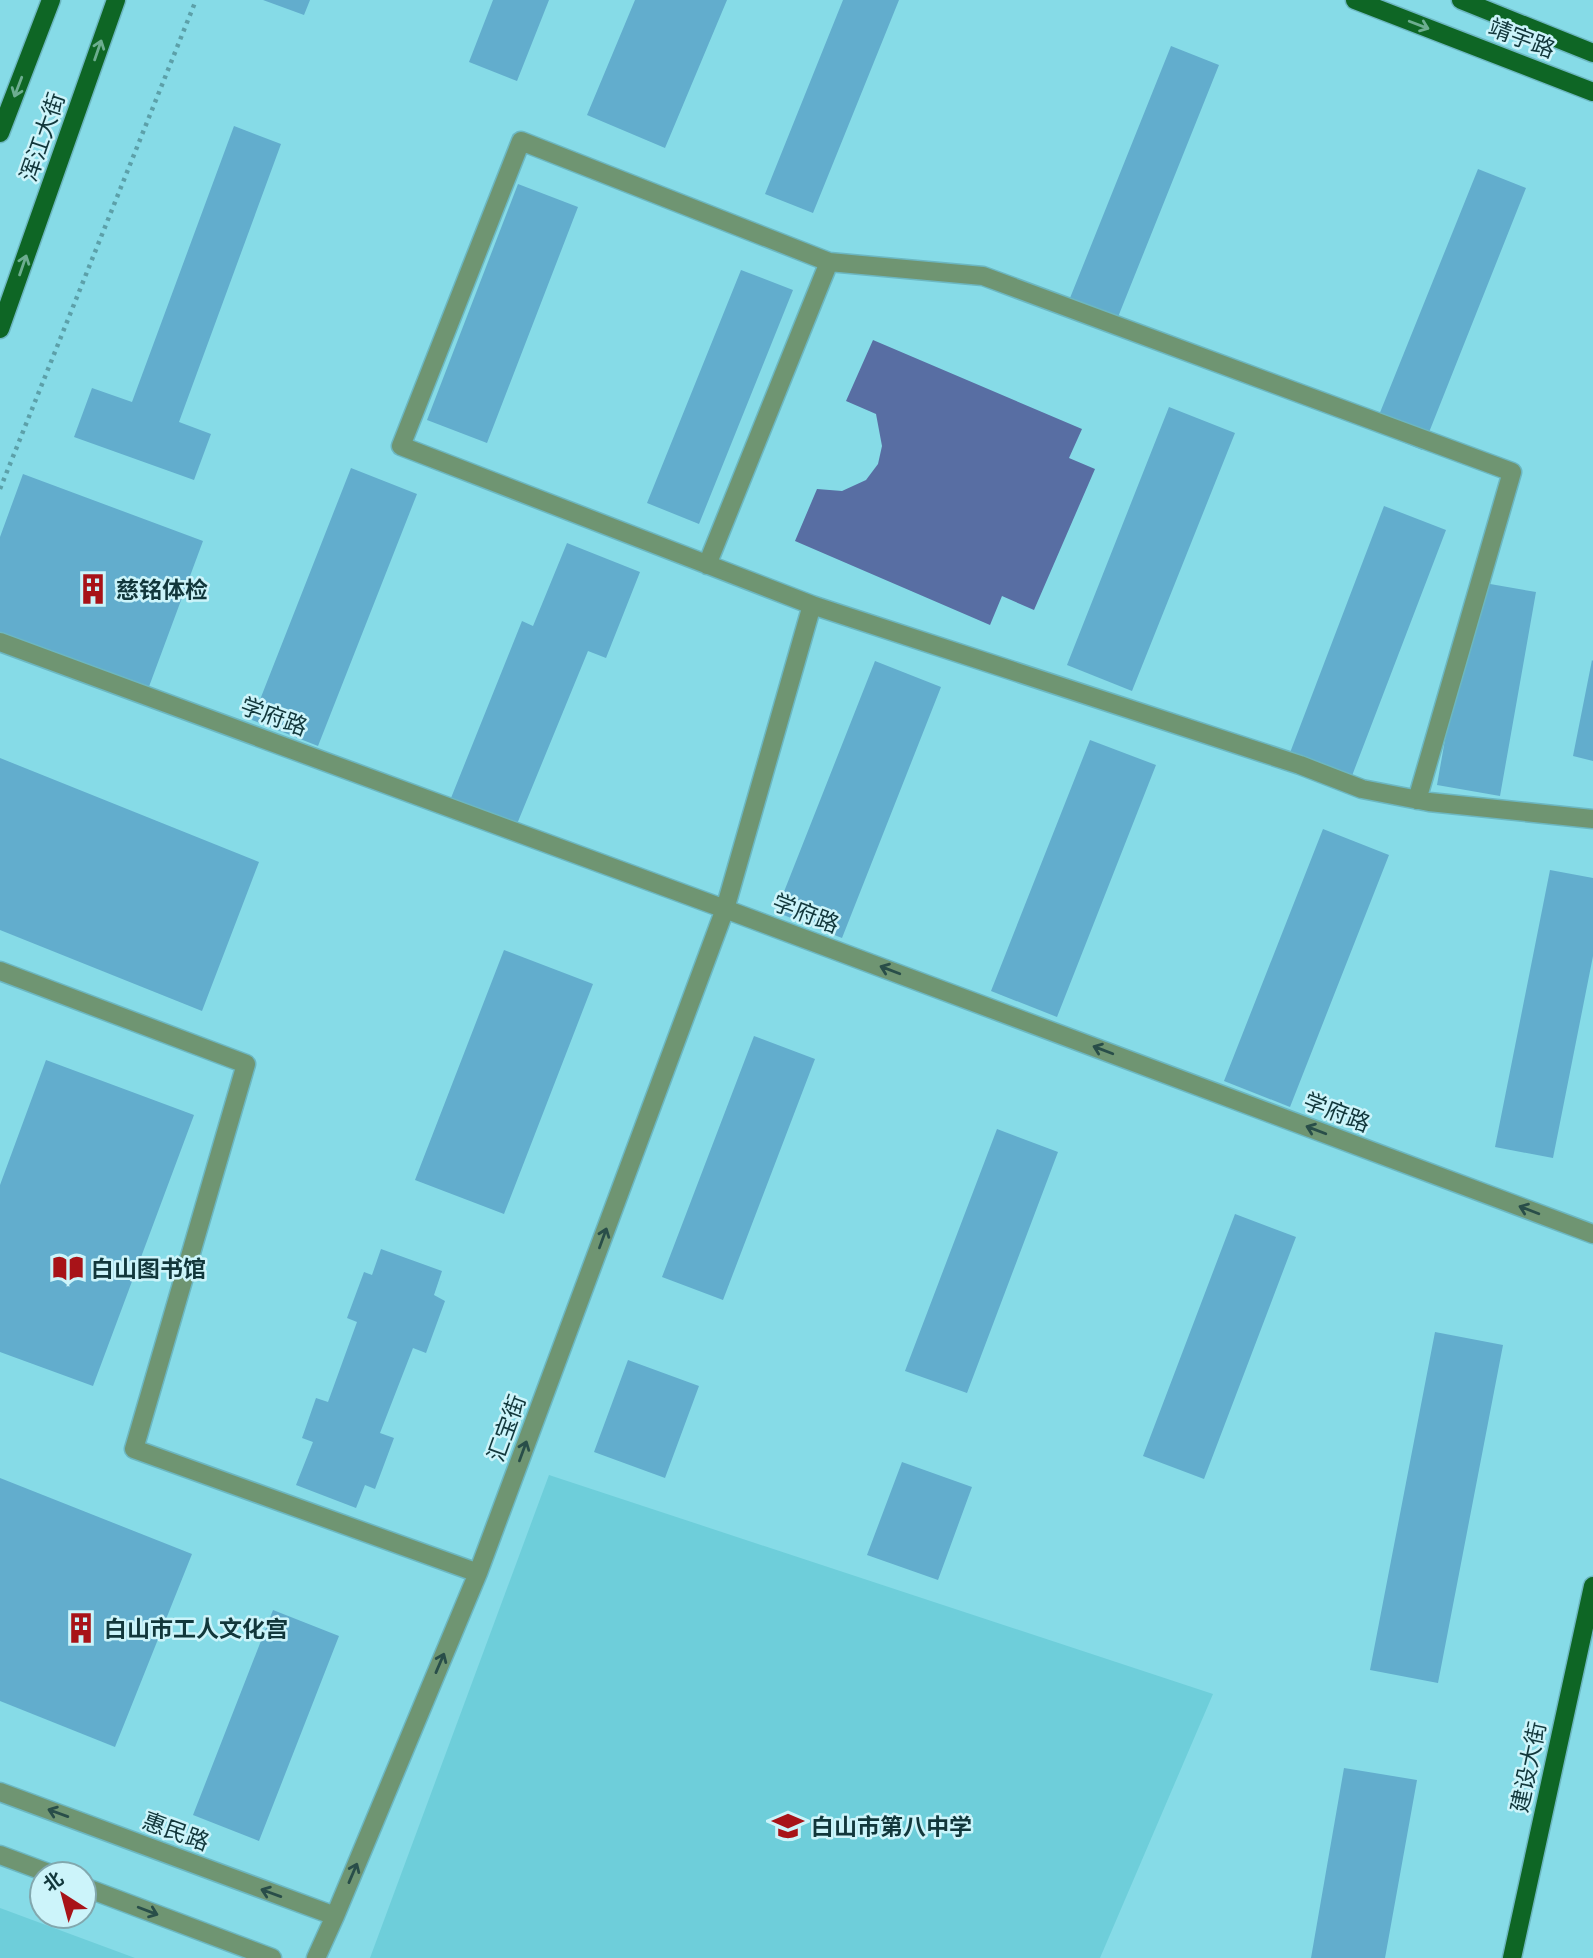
<svg xmlns="http://www.w3.org/2000/svg" width="1593" height="1958" font-family="Raleway,'Noto Sans SC',sans-serif">
  <rect width="100%" height="100%" fill="#86dbe7"/>
  <path fill="#6eceda" d="M549,1475L1213,1694L1100,1958H370Z
    M0,1908L135,1958H0Z"/>
  <path fill="#586ea3" d="M873,340L1082,429L1069,458L1095,469L1034,610L1002,596L990,625L795,541L817,489L842,491L866,480L878,464L882,446L876,414L846,401Z"/>
  <path fill="#62adcd" d="M263,0H310L304,15Z
    M493,0H549L517,81L469,62Z
    M635,0H727L665,148L587,115Z
    M843,0H899L813,213L765,194Z
    M1171,46L1219,65L1114,327L1066,308Z
    M234,126L281,144L179,422L211,434L194,480L74,437L92,388L132,402Z
    M1478,169L1526,188L1422,450L1373,430Z
    M518,184L578,207L487,443L427,420Z
    M741,270L793,290L699,524L647,503Z
    M1169,407L1235,433L1132,691L1067,665Z
    M351,468L417,494L318,746L252,720Z
    M23,474L203,541L147,692L0,637V537Z
    M1384,506L1446,530L1350,781L1288,758Z
    M567,543L640,572L606,658L588,651L517,824L451,798L522,621L533,626Z
    M1473,581L1536,592L1500,796L1437,785Z
    M1592,660L1593,661V761L1573,756Z
    M875,661L941,687L842,938L776,912Z
    M1090,740L1156,765L1057,1017L991,991Z
    M0,758L259,862L202,1011L0,930Z
    M1323,829L1389,855L1290,1107L1224,1081Z
    M1550,870L1593,878V956L1553,1158L1495,1147Z
    M504,950L593,984L504,1214L415,1180Z
    M754,1036L815,1059L723,1300L662,1277Z
    M46,1060L194,1115L93,1386L0,1352V1185Z
    M997,1129L1058,1152L967,1393L905,1371Z
    M1235,1214L1296,1237L1204,1479L1143,1456Z
    M381,1249L442,1271L434,1295L445,1301L426,1353L413,1348L380,1433L394,1438L375,1489L365,1485L356,1508L296,1485L313,1442L302,1438L316,1398L328,1402L357,1322L347,1318L364,1272L372,1275Z
    M1435,1332L1503,1345L1438,1683L1370,1670Z
    M628,1360L699,1386L665,1478L594,1452Z
    M902,1462L972,1487L938,1580L867,1555Z
    M0,1478L192,1554L115,1747L0,1701Z
    M273,1610L339,1636L259,1841L193,1815Z
    M1344,1768L1417,1780L1385,1958H1311Z"/>
  <g fill="none" stroke-linecap="round" stroke-linejoin="round">
    <defs>
      <path id="minor" d="M829,262L983,276L1512,472L1417,800
        M707,565L829,262L521,141L401,446L812,605
        M0,642L725,909L1593,1234
        M0,971L246,1064L134,1449L478,1573
        M0,1792L335,1916
        M0,1855L51,1874
        M84,1887L272,1958
        M316,1958L335,1916L478,1573L725,909L812,605L1300,765L1362,789L1429,802L1593,819"/>
      <path id="major" d="M1355,0L1593,92
        M1461,0L1593,53
        M0,133L51,0
        M0,329L116,0
        M1512,1958L1593,1586"/>
    </defs>
    <use href="#minor" stroke="#6cb7c1" stroke-width="21"/>
    <use href="#major" stroke="#6cb7c1" stroke-width="21"/>
    <path stroke="#5ca0a9" stroke-width="4.5" stroke-dasharray="3.5 5" stroke-linecap="butt" d="M0,489L196,0"/>
    <use href="#minor" stroke="#6f9572" stroke-width="18"/>
    <use href="#major" stroke="#0e6625" stroke-width="18"/>
  </g>
  <defs><path id="oneway-shaft" d="M-6 0H5M1.5-3L5.5 0L1.5 3" fill="none" stroke-width="1.6" stroke-linecap="round" stroke-linejoin="round" transform="scale(1.75)"/></defs>
  <g stroke="#6dad90">
    <use href="#oneway-shaft" transform="translate(1419 25) rotate(21)"/>
    <use href="#oneway-shaft" transform="translate(98 50) rotate(-71)"/>
    <use href="#oneway-shaft" transform="translate(18 87) rotate(111)"/>
    <use href="#oneway-shaft" transform="translate(23 265) rotate(-71)"/>
  </g>
  <g stroke="#294e49">
    <use href="#oneway-shaft" transform="translate(890 970) rotate(-159)"/>
    <use href="#oneway-shaft" transform="translate(1103 1050) rotate(-159)"/>
    <use href="#oneway-shaft" transform="translate(1316 1130) rotate(-159)"/>
    <use href="#oneway-shaft" transform="translate(1529 1210) rotate(-159)"/>
    <use href="#oneway-shaft" transform="translate(603 1238) rotate(-70)"/>
    <use href="#oneway-shaft" transform="translate(523 1451) rotate(-70)"/>
    <use href="#oneway-shaft" transform="translate(440 1663) rotate(-67)"/>
    <use href="#oneway-shaft" transform="translate(58 1813) rotate(-160)"/>
    <use href="#oneway-shaft" transform="translate(353 1873) rotate(-67)"/>
    <use href="#oneway-shaft" transform="translate(271 1893) rotate(-160)"/>
    <use href="#oneway-shaft" transform="translate(148 1911) rotate(21)"/>
  </g>
  <defs>
    <symbol id="building-bare" viewBox="-9 -9 18 18"><path d="M-4-6H4V6H1V3H-1V6H-4ZM-2.5-4.3h1.7v1.8h-1.7ZM.8-4.3h1.7v1.8H.8ZM-2.5-1h1.7V.8h-1.7ZM.8-1h1.7V.8H.8Z" fill="#a81318" stroke="#ccf4fa" stroke-width="2.5" paint-order="stroke"/></symbol>
    <symbol id="library-bare" viewBox="-9 -9 18 18"><path d="M-6-4Q-3-5.5-.7-3.5V5Q-3 3-6 4ZM6-4Q3-5.5 .7-3.5V5Q3 3 6 4Z" fill="#a81318" stroke="#ccf4fa" stroke-width="2.5" paint-order="stroke"/></symbol>
    <symbol id="school-bare" viewBox="-9 -9 18 18"><path d="M0-5L7-2L0 1L-7-2ZM-4 1L0 2.5L4 1V4Q0 6-4 4Z" fill="#a81318" stroke="#ccf4fa" stroke-width="2.5" paint-order="stroke"/></symbol>
  </defs>
  <g fill-rule="evenodd">
    <use href="#building-bare" x="71" y="567" width="44" height="44"/>
    <use href="#library-bare" x="46" y="1246" width="44" height="44"/>
    <use href="#building-bare" x="59" y="1606" width="44" height="44"/>
    <use href="#school-bare" x="766" y="1804" width="44" height="44"/>
  </g>
  <g text-anchor="middle" dominant-baseline="central" stroke-width="5" stroke-linejoin="round" paint-order="stroke">
    <g font-size="23" fill="#12373b" stroke="#ccf4fa">
      <text transform="translate(1522 38) rotate(21)">靖宇路</text>
      <text transform="translate(42 137) rotate(-71)">浑江大街</text>
      <text transform="translate(274 716) rotate(20)">学府路</text>
      <text transform="translate(806 913) rotate(21)">学府路</text>
      <text transform="translate(1337 1112) rotate(21)">学府路</text>
      <text transform="translate(506 1428) rotate(-70)">汇宝街</text>
      <text transform="translate(1528 1767) rotate(-78)">建设大街</text>
      <text transform="translate(176 1831) rotate(20)">惠民路</text>
    </g>
    <g font-size="23" font-weight="bold" fill="#12373b" stroke="#ccf4fa" text-anchor="start">
      <text x="116" y="589">慈铭体检</text>
      <text x="91" y="1268">白山图书馆</text>
      <text x="104" y="1628">白山市工人文化宫</text>
      <text x="811" y="1826">白山市第八中学</text>
    </g>
  </g>
  <g transform="translate(63 1895) rotate(324)"><circle r="33" fill="#ccf4fa" stroke="#82a8ae" stroke-width="2"/>
  <path d="M0-5L12 26L0 18L-12 26Z" fill="#a81318"/>
  <text y="-10" font-size="19" font-weight="bold" text-anchor="middle" fill="#12373b">北</text>
  </g>
</svg>
